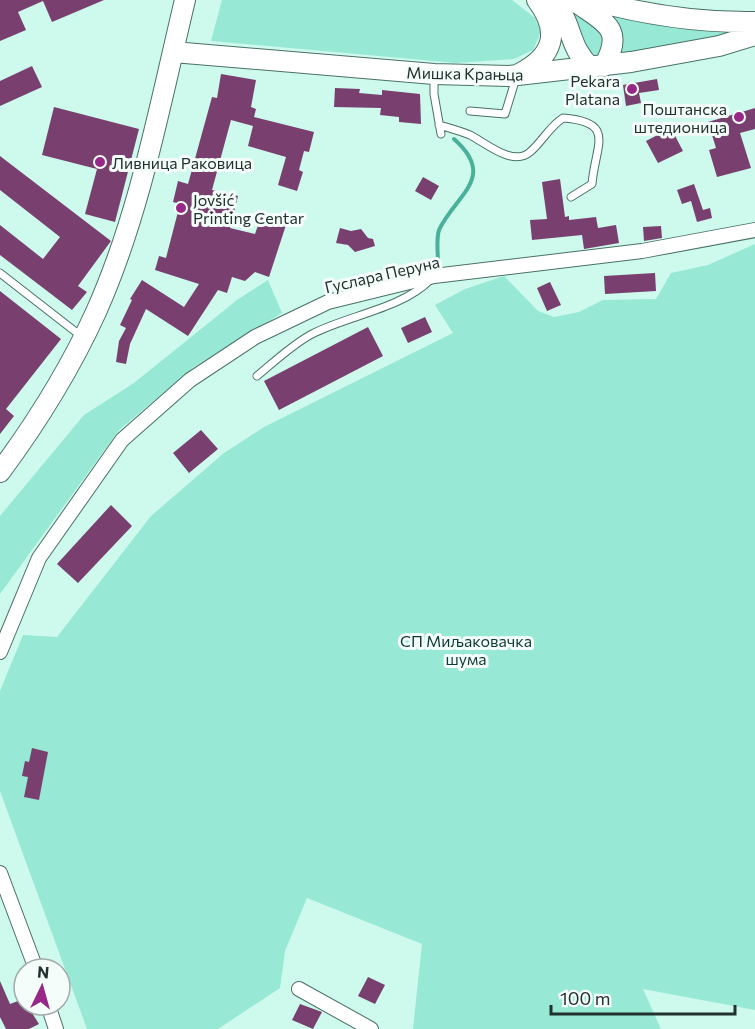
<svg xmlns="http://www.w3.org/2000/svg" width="755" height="1029" font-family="Commissioner,sans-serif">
  <rect width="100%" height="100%" fill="#cef9ed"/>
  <path fill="#97e8d5" d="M222,0H512L535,18L541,32L533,50L514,59L456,63L211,41Z
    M563,0L601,25L607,53L592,59Z
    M607,9L733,32L620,56L621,45Z
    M755,244V1010L643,989L661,1029H413L422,944L307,898L285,951L280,988L218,1029H87L0,791V691L23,635L57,637L151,516L224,453L264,427L453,333L435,305L465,289L504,276L538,311L554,317L579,312L603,300L656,299L671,273L708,265Z
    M268,280L282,313L194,367L119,430L0,594V516L84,415L134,383L237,300Z"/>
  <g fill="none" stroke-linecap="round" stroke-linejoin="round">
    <path stroke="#49b09b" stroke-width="4" d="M438,263C438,253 436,239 439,230C455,195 498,178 454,139"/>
  </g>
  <path fill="#79406f" d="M0,0H104L52,22L43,1L18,12L26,30L0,41Z
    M32,66L42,87L0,106V81Z
    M221,74L256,80L251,107L256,109L254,117L314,132L309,152L304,151L299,170L303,172L297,191L278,185L286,157L248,146L253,126L231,120L212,190L238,196L230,228L255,234L262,214L287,222L269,277L255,272L245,281L232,277L227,293L218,290L188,336L146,309L130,344L126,364L116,362L119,341L126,328L120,325L132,300L130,299L142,280L184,307L199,284L155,270L159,256L166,258L180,204L173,202L178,181L188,184L212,97L217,98Z
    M657,79L659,90L639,93L641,103L626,106L623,85Z
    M335,88L360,89L359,93L382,95V90L420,94L421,124L399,122V117L380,115L381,108L334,107Z
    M54,107L139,129L115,222L85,214L97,169L42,155Z
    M755,108V129L740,133L751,168L717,177L709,150L716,148L708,122Z
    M671,128L683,151L658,163L646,141Z
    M0,156L111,241L78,286L87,292L72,310L0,255V225L43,259L60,237L0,190Z
    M423,177L439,186L431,200L415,191Z
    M560,179L565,217L569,216V220L596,217L598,228L616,225L619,243L584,249L582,235L532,240L530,220L547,219L542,182Z
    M694,184L703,210L710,208L712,218L697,222L691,201L682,204L677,190Z
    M661,226L662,238L644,241L643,227Z
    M340,228L351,231L361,229L368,238L373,239L375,246L355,252L348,245L336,243Z
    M655,273L656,291L605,294L604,276Z
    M550,282L561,305L547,311L537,288Z
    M0,291L61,339L6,409L14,416L0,434Z
    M425,317L432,332L408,343L401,328Z
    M368,327L383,356L279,410L264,381Z
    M201,430L218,449L189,473L173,453Z
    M111,505L132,526L78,583L57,564Z
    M32,748L48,752L39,800L24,797L28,777L22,776L25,761L29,762Z
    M368,977L385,985L375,1004L358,996Z
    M0,981L10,1004L18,1001L20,1005H27L39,1024L29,1029H6L0,1017Z
    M300,1004L322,1012L313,1029L292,1020Z"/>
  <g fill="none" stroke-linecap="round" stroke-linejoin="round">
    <defs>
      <path id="lane" d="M434,77V94L441,134
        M470,111L505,114L516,78
        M439,125C449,128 460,131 470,135C486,143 513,167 530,152C542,142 549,127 563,118C617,122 595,145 592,184L571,197
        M0,273L81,336
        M257,376C274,362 293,344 312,334C349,315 401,309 430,280"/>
      <path id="street" d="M0,652L39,558L122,440L190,380L255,337L328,302L434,276L642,251L755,230
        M0,873L36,969
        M299,989L371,1029
        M48,1005L56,1029"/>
      <path id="secondary" d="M551,0C574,21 566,45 591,68
        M573,0C603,22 626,27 604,66
        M591,0C646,15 698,23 755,22
        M173,52L434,74L509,76L631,62L719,46L755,35
        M519,74C554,56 561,32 537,0
        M0,472C37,422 70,369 96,312C140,214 160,104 185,0"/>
    </defs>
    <use href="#lane" stroke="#4a7167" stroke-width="9"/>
    <use href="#street" stroke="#4a7167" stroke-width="16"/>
    <use href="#secondary" stroke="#4a7167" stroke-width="22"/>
    <use href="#lane" stroke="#fff" stroke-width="7"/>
    <use href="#street" stroke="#fff" stroke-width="14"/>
    <use href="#secondary" stroke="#fff" stroke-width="20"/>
  </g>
  <g fill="#972888" stroke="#f5fdfb" stroke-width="2">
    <circle cx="632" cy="89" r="6"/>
    <circle cx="739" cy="117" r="6"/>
    <circle cx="100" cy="162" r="6"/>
    <circle cx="181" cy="208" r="6"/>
  </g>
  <g text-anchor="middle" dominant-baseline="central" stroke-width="6" stroke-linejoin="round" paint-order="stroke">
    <g font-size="16" fill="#21312d" stroke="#f5fdfb">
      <text transform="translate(465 73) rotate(1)">Мишка Крањца</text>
      <text transform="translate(382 274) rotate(-13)">Гуслара Перуна</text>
    </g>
    <g font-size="16" fill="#21312d" stroke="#f5fdfb" text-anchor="end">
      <text x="620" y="80">Pekara<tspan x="620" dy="18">Platana</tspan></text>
      <text x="727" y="108">Поштанска<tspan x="727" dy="18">штедионица</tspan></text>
      <text x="112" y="162" text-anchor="start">Ливница Раковица</text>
      <text x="193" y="199" text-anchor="start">Jovšić<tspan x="193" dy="18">Printing Centar</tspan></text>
    </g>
    <g font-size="16" fill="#0b3b32" stroke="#f5fdfb">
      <text x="466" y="640">СП Миљаковачка<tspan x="466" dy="18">шума</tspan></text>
    </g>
  </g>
  <g transform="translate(42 987) rotate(5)"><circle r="28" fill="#f5fdfb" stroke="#a0aba9" stroke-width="1.5"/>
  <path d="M0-4.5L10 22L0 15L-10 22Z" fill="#972888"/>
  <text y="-9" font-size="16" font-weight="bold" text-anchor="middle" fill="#21312d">N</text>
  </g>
  <path d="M551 1005v9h184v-9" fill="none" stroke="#21312d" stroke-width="3"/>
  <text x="560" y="1005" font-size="18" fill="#21312d" stroke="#f5fdfb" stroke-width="4.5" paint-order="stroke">100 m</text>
</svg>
